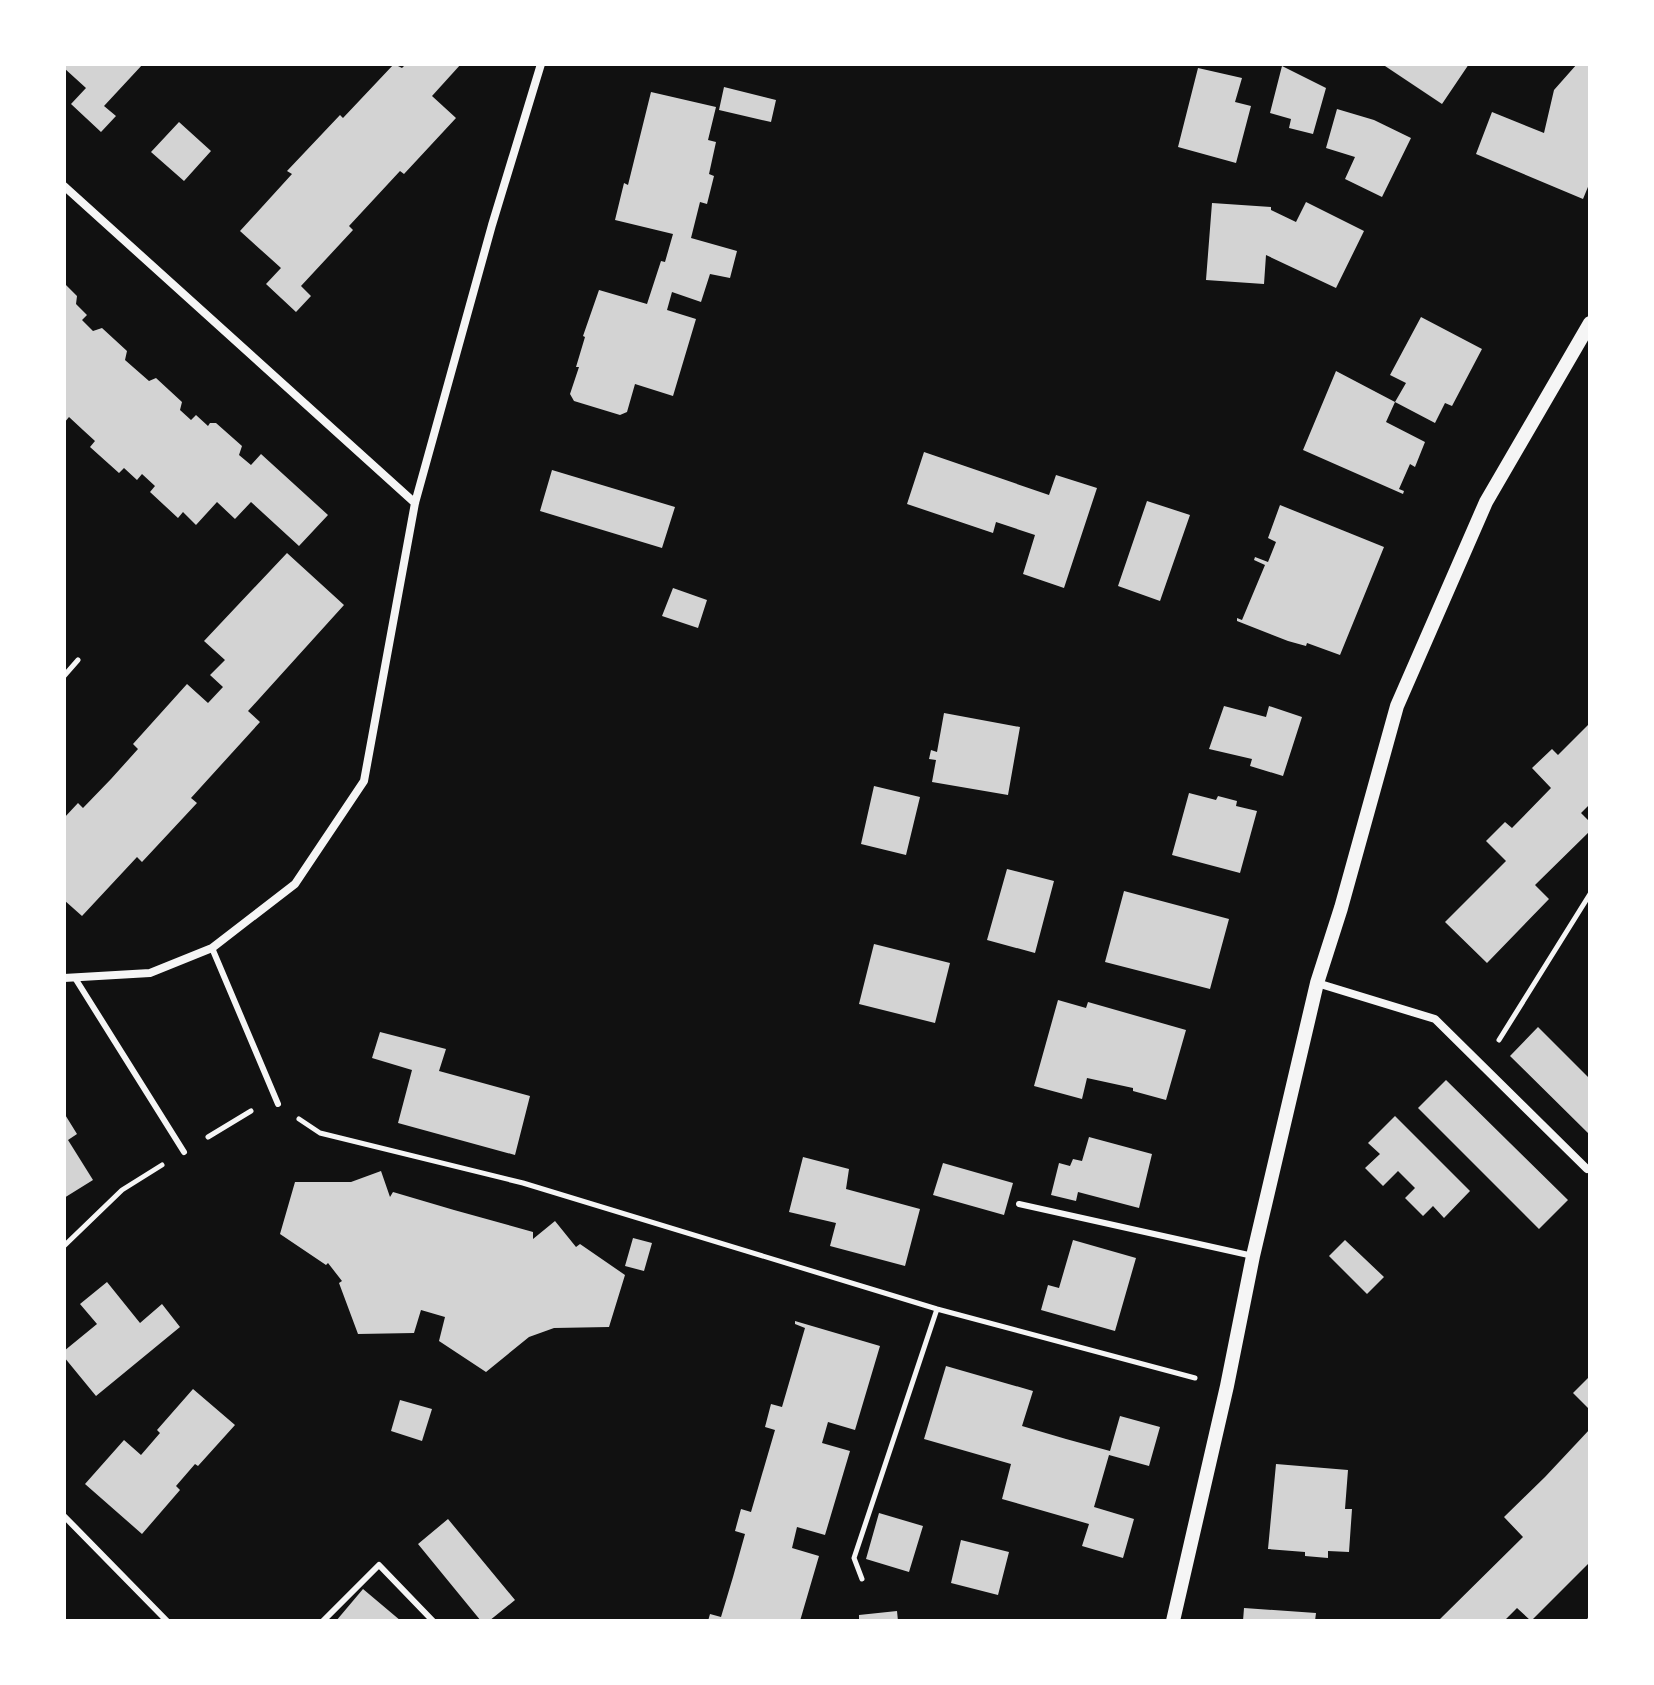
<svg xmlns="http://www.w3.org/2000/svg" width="1654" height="1685" font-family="Rubik,sans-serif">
  <rect width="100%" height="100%" fill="#111"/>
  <path fill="#d3d3d3" d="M64,64H143L104,106L116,116L101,132L71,104L86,88L64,68Z
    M394,64L402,68L406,64H461L432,96L456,118L404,174L400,171L349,226L353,230L301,286L311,296L296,312L266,284L281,268L240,231L292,174L287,171L340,115L343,118Z
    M1382,64H1469L1442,104Z
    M1577,64H1590V182L1583,199L1476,154L1492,112L1544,133L1554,90Z
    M1282,66L1326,88L1313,134L1289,128L1291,119L1270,113Z
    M1198,68L1242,78L1235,102L1251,106L1236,163L1178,147Z
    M724,87L776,100L771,122L719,110Z
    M651,92L716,107L708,140L716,142L709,174L714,176L707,204L700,202L691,238L737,251L730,278L710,274L701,302L672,292L667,310L696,319L673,396L635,384L627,412L620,415L574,401L570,394L579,367H576L585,337L583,336L599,290L647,304L661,261L665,262L673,234L615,220L624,183L628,185Z
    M1337,109L1374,120L1411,138L1382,197L1345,179L1355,157L1326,148Z
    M179,122L211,151L184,181L151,152Z
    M1306,202L1364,231L1336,288L1266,255L1264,284L1206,280L1212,203L1271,207V210L1296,222Z
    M64,283L77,296L76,304L87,315L82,320L93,331L102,328L127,351L125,360L149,381L156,378L182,402L180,410L191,420L196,415L208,426L210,423H216L242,446L239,455L251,465L261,454L328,515L299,546L251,502L235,519L217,502L196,525L183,512L178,518L150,492L155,486L142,474L137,480L124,468L119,473L90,447L95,441L83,430L69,417L64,423Z
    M1421,317L1482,349L1452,406L1445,403L1435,423L1395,402L1386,422L1425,442L1415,467L1410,464L1399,489L1404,491L1403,494L1303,450L1336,371L1395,402L1406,383L1390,375Z
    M924,452L1049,495L1056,475L1097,488L1064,588L1023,574L1035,535L996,522L993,533L907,504Z
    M552,470L675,507L662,548L540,511Z
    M1147,501L1190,515L1160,601L1118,586Z
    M1280,505L1384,547L1340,655L1307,643L1306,646L1288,641L1237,621V618L1242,620L1265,565L1254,560L1255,557L1268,562L1276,542L1268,538Z
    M287,553L344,605L248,711L260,722L191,798L197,803L142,862L137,857L82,916L64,900V818L78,803L83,808L111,779L138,749L133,744L187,684L208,703L223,687L210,675L225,660L204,641Z
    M673,588L707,600L698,628L662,616Z
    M1224,706L1266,717L1269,706L1302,717L1283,776L1250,766L1252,759L1209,749Z
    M944,713L1020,727L1008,795L932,782L936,760L929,759L931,750L937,752Z
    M1590,723V804L1581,813L1590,822V831L1535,885L1549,899L1487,963L1445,922L1506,861L1486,841L1505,822L1512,828L1551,788L1532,768L1552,749L1558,755Z
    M874,786L920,797L906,855L861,844Z
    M1189,793L1216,800L1218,796L1237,801L1236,806L1257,811L1240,873L1172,855Z
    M1007,869L1054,881L1035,953L987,940Z
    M1124,891L1229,919L1210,989L1105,962Z
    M874,944L950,963L935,1023L859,1004Z
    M1058,1000L1086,1008L1088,1002L1186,1030L1166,1100L1133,1091V1088L1087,1078L1082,1099L1034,1086Z
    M1538,1027L1590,1079V1135L1510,1056Z
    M380,1032L446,1049L439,1071L530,1096L515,1155L398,1123L412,1070L372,1058Z
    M1446,1080L1568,1200L1539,1229L1418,1108Z
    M64,1113L77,1134L68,1140L93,1180L64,1198Z
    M1395,1116L1470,1191L1444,1218L1433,1206L1423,1216L1405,1198L1415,1188L1398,1171L1383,1186L1365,1168L1380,1154L1368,1143Z
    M1089,1137L1152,1154L1139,1208L1078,1192L1076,1201L1051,1195L1059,1163L1070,1166L1073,1159L1082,1161Z
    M803,1157L849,1169L846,1189L920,1209L905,1266L830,1246L836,1223L789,1212Z
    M943,1163L1013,1183L1004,1215L933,1195Z
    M381,1171L390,1197L393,1192L454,1210L533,1232V1239L555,1221L576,1247L580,1244L625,1275L609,1327L554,1328L529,1337L486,1372L439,1341L445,1317L421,1310L414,1333L358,1334L339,1283L342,1281L328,1263L326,1265L280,1234L295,1182H351Z
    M633,1238L652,1243L644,1271L625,1266Z
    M1073,1240L1136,1258L1115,1331L1041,1310L1048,1285L1059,1288Z
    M1345,1240L1384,1277L1367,1294L1329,1256Z
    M107,1282L140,1323L162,1304L180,1327L96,1396L64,1357V1351L97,1324L80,1304Z
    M795,1321L880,1346L855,1430L828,1422L822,1443L850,1451L825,1535L797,1527L792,1548L819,1556L800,1621H708L710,1614L721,1617L733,1577L745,1534L735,1531L741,1509L751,1512L775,1430L765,1427L771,1404L782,1407L805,1328L795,1324Z
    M946,1366L1033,1391L1022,1426L1066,1439L1110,1451L1120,1416L1160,1427L1149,1466L1109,1455L1094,1507L1134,1519L1123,1558L1082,1546L1089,1524L1002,1499L1011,1464L924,1439Z
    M1590,1376V1410L1573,1393Z
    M193,1389L235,1425L198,1466L195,1464L176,1486L180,1490L142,1534L85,1484L124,1440L141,1455L160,1433L157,1430Z
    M400,1400L432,1409L422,1441L391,1431Z
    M1590,1429V1562L1531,1621L1517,1608L1504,1621H1438L1523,1537L1504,1517L1545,1477Z
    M1276,1464L1348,1470L1345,1509H1352L1349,1552L1328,1551V1558L1305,1556V1552L1268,1549Z
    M879,1513L923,1526L909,1572L866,1559Z
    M448,1519L515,1600L489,1621H481L418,1544Z
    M961,1540L1009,1552L998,1595L951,1583Z
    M363,1589L401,1621H336Z
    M1244,1608L1316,1613L1315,1621H1243Z
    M897,1611L898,1621H859V1615Z"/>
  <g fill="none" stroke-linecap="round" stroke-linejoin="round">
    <path stroke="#f5f5f5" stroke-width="5" d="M64,676L78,660
      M1499,1040L1590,894
      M299,1119L320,1133L523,1183L937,1309L1195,1378
      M208,1137L251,1111
      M64,1246L122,1190L162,1165
      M862,1579L854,1558L937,1309
      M1589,1621L1590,1619"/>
    <path stroke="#f5f5f5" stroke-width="6" d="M212,948L278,1104
      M75,978L184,1152
      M1019,1204L1253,1256
      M64,1516L167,1621
      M323,1621L379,1565L433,1621"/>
    <path stroke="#f5f5f5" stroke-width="8" d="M64,186L415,503
      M64,978L150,973L212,948L295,884L364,781L415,503L492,225L541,64
      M1317,983L1435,1019L1587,1169"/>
    <path stroke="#f5f5f5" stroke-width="14" d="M1173,1621L1227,1386L1253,1256L1317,983L1341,908L1397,706L1486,502L1590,323"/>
  </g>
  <rect width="1654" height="1685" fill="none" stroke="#ffffff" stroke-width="132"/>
</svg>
